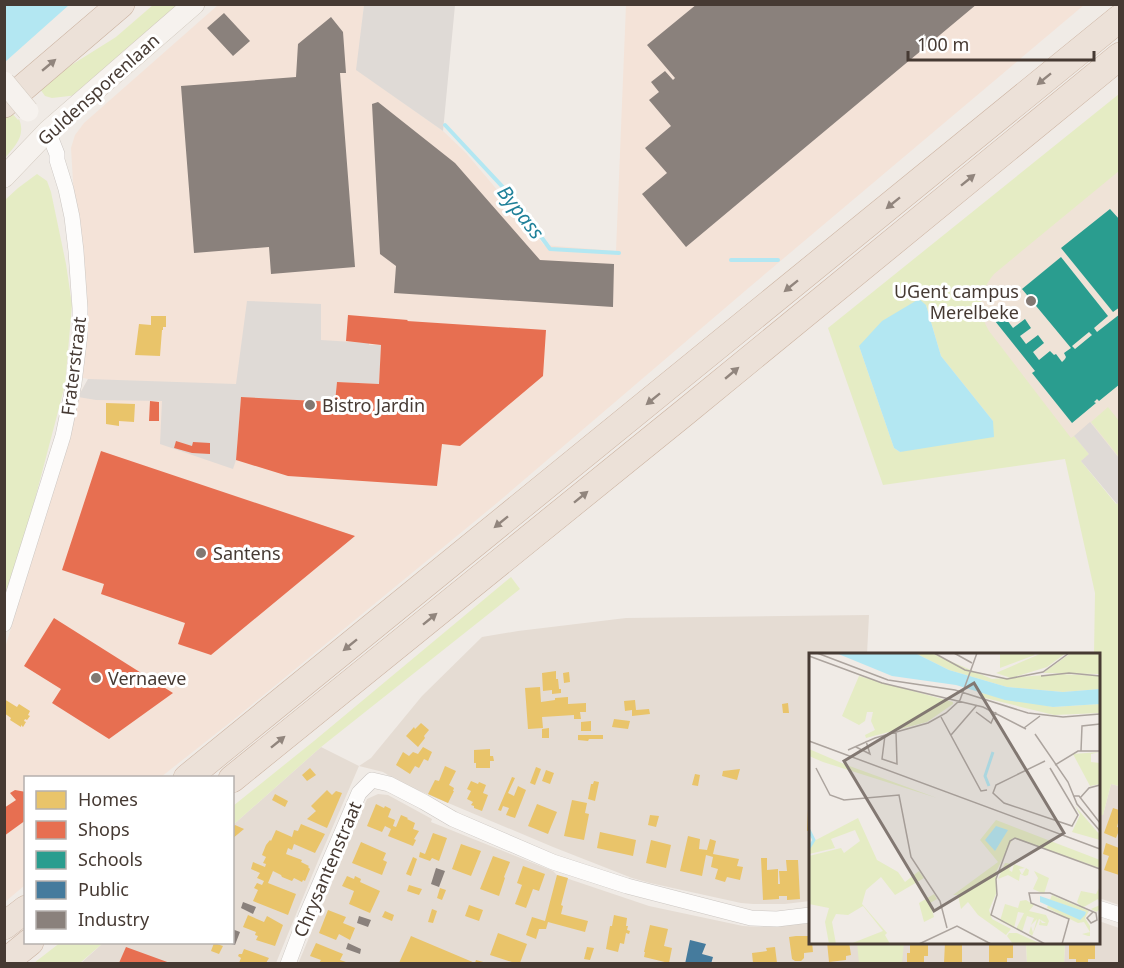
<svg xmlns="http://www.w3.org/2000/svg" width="1124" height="968" font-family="'Noto Sans',sans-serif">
  <rect width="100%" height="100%" fill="#f0ebe6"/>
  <path fill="#e5dcd3" d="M869,615L867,654H810V901L785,904H753L741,903L650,883L632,878L553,847L403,784L383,772L359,766L318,861L276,963L80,964L103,943L232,942L233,825L321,747L359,766L371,758L422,696L482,637L518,631L626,618Z
    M1111,784L1119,786V905L1099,898L1098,815H1103Z
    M378,794L388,795L432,819L431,822L553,871L557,875L649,906L743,926L760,927L810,923V942L1026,943L1027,963L298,964L367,799Z
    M1099,921L1119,928V963L1064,964L1065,943L1098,942Z"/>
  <path fill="#f4e3d8" d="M218,5H364L357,70L443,131L466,153L544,245L616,251L626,5H1084L752,285L497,503L237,717L161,777L26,778L25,885L5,902V648L73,422L78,397L88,379L79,377L76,231L71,148L75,135L84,123Z"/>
  <path fill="#efe3d7" d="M1119,114L1120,502L1081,461L939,262Z"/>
  <path fill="#e5ecc4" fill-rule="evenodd" d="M153,5H183L78,95L52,98L45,96L38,86L116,37Z
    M1119,94V171L994,274C979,292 977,311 989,331L1071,438L1074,436L1089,454L1081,461L1116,504L1119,502V786L1111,784L1103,815H1098V654H1094L1095,593L1065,459L883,485L828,328ZM926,305L941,356L993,421L900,452L894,448L859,346Z
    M10,111L18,120L19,119C26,136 15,146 5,158V116Z
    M37,174L47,181L51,192L66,264L72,305L65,385L29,522L5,607V200L18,188Z
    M1108,407L1119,421V457L1091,422Z
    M511,577L520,589L321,747L233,825V806L314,741Z
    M61,942H103V943L80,963H34Z
    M857,943H904L902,963H859Z
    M1026,943H1065L1064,963H1027Z"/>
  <path fill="#dfdad6" d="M364,5H455L443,131L356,70Z
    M247,301L321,304V340L369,343V345H381L379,384L337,382L335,402L241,397L236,460L233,469L160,444L162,401L96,400L78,397L88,379L236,384Z
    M1090,422L1119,458V502L1117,504L1081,461L1089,454L1074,436Z"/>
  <path fill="#b3e7f2" d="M5,4H69V5L5,62Z
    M919,299L926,305L941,356L993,421L994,437L900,452L894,448L859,346L882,321Z"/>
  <path fill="#e9c46a" d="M151,316H166V327H163V330H162L160,356L135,355L139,324L151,325Z
    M106,403L135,404L134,422L119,421V426L106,424Z
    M556,671V679H558L559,689H561V693L552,694V690L543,691L542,673Z
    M569,672L570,682L564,683L563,673Z
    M540,687L541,702L555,700V698L568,697V704L586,703V712H580L581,719H574V715L542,717L543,728L528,729L525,688Z
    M4,699L17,707L19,704L30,711L28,715L30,716L27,720L25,719L24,721L26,722L23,727L21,725V727L10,720L11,718L4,713Z
    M635,700L636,710L649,709L650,714L632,716V710L625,711L624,701Z
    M788,703L789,713H783L782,704Z
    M614,719L630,721L628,729L612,727Z
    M591,721V731H581V722Z
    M421,723L429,730L424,736L425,738L418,747L406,736L414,727L415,729Z
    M549,728V738H542V729Z
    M578,735H603V739H589L588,741L578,740Z
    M423,747L432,752L428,761L424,759L419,768L415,766L410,774L396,765L403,752L409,756L413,752L418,754Z
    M490,749V756H493L494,761H490V768H476V763H474V750Z
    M445,766L456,771L449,785L454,788L453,791H454L448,803L428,794L435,780L439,781Z
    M536,767L541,769L535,785L530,783Z
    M310,768L316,775L307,781L302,775Z
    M740,769L737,780L722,776L723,771Z
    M546,770L554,773L550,784L542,781Z
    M695,774L700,775L698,786L692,785Z
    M512,777L515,778L508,793L514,796L518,786L526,790L515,818L506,815L509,808L503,806L501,811L498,810Z
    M471,781L478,784L479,782L486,785L483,793L488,795L482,811L474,808V806L471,805L473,802L467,799L471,791L467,789Z
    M594,781L599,782L595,801L588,799L591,784H593Z
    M327,790L332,795L336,791L342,793L327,828L307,819L316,811L311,806Z
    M275,794L288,801L285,807L272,800Z
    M572,800L587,803L585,813L589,814L584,840L564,836Z
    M376,804L384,808L385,806L391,809L388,817L395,820L393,826L396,827L401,815L408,818L407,819L415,823L413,829L419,831L414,839L416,840L413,846L388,836L391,829L385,826L382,832L367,826Z
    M537,804L557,812L548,834L528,826Z
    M1113,808L1119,810V819L1117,827L1120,828L1116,838L1104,833Z
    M808,810H810V831H807Z
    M650,815L659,816L656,827L648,825Z
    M301,824L325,834L315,853L294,844L292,850L288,848L286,854L302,860L301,862L309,866L308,867L310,869L305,881L303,880L302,882L294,878L292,881L282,877L281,875L273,871L268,883L296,894L288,915L253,901L258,890L254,888L257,883L262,885L264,881L257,878L260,873L251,869L253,862L265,867L266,864L263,863L266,857L262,855L266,845L270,840L271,841L276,830L292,837L294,830L298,831Z
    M235,825L244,829L232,839V827Z
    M600,832L636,840L633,856L597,848Z
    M433,833L447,838L439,861L432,858L430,861L419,857L420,852L425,854Z
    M688,836L700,839L699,849L707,850L710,839L716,841L713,854L739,859L737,866L743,867L740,880L727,877L725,882L715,879L718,869L711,867L713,857L706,855L702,876L680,871Z
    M651,840L671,845L666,868L646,863Z
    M361,842L386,853L383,860L387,862L382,875L352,863Z
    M1106,843L1119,848V875L1104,870L1109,856L1103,854Z
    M461,844L481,851L471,876L452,869Z
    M493,856L510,862L504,877L505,878L499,896L480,889Z
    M413,857L417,859L411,876L406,874Z
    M761,858H767V870L778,869V884H780L779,871H787L786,860H798L800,899L787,900V896H779V899L763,900Z
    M523,866L545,874L539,891L533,889L526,908L515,904L522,885L517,883Z
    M557,875L568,878L561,905L563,906L561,914L588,921L585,932L548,922L546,929H539L536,939L526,935L532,917L545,921Z
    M347,876L354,879L355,876L361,879L360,882L380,891L370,913L349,904L354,891L342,886Z
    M409,885L422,889L419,895L407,891Z
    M440,888L446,890L442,900L437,898Z
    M469,905L483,910L479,921L465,916Z
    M432,909L437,911L433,923L428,922Z
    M328,910L346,917L343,923L355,928L350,940L339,934L336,940L319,933Z
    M385,911L394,915L392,921L382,917Z
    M248,915L264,922L267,916L283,925L275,946L256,940L258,936L255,935L256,932L243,927Z
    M614,915L627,918L626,926H628L627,930L630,931L629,934L626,933L624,944L620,943L618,952L606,949L610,926H612Z
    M650,925L668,929L664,946L672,948L669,963L644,957L645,952H644Z
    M498,933L527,944L520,963H515L490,955Z
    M411,936L475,963L476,960L487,963H399Z
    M796,936H810V942H812L813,952L804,953V958L801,961H795L792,959L789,937Z
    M827,942H849L851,955L846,956V960L829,962Z
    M910,942H928V956H924V963H907V953H910Z
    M945,942H962V963H944Z
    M989,942H1013V958H1007V963H989Z
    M1069,942H1095V959H1088V963H1076V959H1069Z
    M214,943L223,946L219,954L211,951Z
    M316,943L343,954L340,960L349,963H319L321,960L310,956Z
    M587,947L594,948L590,960L584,959Z
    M775,947L777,963H753L752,953L767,951L766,948Z
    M244,949L269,958L266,963H239L241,958L238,956L239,954H242Z"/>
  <path fill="#e76f51" d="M348,315L408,320L407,321L546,330L543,376L460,446L442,444L437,486L288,476L236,460L241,397L335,402L337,382L379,384L381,345L346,341Z
    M150,401L159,402V421H149Z
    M176,441L192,446L193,442L210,443V454L192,453L174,448Z
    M101,451L322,525L355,536L211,655L178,644L185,623L101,594L104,584L62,570Z
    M54,618L173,693L109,739L52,703L61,689L24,666Z
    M15,790L26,792V820L4,836V808L16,800L10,793Z
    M126,947L170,963H119Z"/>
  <path fill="#2a9d8f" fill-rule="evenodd" d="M1110,209L1120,220V307L1113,312L1061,248Z
    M1061,257L1108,316L1094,328L1097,332L1120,314V384L1099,401L1097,399L1094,402L1096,403L1072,423L1032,373L1035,371L995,321L1014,306L1018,312L1007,320L1013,328L1025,319L1031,328L1020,336L1026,344L1038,335L1044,343L1033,352L1039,360L1050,351L1054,355L1056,354L1062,362L1065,359L1066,357L1064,353L1071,348L1022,289ZM1089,332L1092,335L1075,349L1072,346Z"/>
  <path fill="#457b9d" d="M690,940L706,944L702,954L713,957L711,964H685Z"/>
  <path fill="#8a817c" d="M697,4H977L686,247L642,194L667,173L645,148L671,126L649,100L659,92L651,82L665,71L673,80L675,78L647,45Z
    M224,13L250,41L233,56L207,28Z
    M331,17L343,32L346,73H340L355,267L271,274L269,247L194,253L181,86L296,77L298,44Z
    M378,102L455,163L540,260L614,264L613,307L394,293L396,266L380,254L372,104Z
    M436,868L445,871L439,887L431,884Z
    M243,902L256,907L253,914L241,908Z
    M359,916L371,920L368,927L357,923Z
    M232,929L240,932L235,945L228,943L232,942Z
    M348,943L361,949L360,954L346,949Z"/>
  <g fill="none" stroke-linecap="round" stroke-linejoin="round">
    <path stroke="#b3e7f2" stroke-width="4" d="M445,125L513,198L550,249L619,253
      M731,260H778"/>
    <defs>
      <path id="street" d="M4,624L63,436L74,383L80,333V308L76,251L72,217L66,189L57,160V154L48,131
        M1098,908L1120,915
        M288,964L306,916L359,793L372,780L389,784L424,802L453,819L553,862L627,886L751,918L777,919L810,915"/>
      <path id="secondary" d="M4,177L48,131L194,4"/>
      <path id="highway" d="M4,104L121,4
        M187,778L1120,18
        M232,779L684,413L1120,56
        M4,926L26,909
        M4,963L30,942"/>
    </defs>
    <use href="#street" stroke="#ccc7c3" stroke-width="16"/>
    <use href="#secondary" stroke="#d1c8be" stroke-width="22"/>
    <use href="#highway" stroke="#cab19f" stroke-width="28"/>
    <use href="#street" stroke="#fdfcfb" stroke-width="15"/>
    <use href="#secondary" stroke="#f6f2ee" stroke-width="21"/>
    <use href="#highway" stroke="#ece1d8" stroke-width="27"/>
    <defs>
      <path id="secondary-bridge" d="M4,82L28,111"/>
    </defs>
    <use href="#secondary-bridge" stroke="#d1c8be" stroke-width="22" stroke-linecap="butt"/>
    <use href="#secondary-bridge" stroke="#f6f2ee" stroke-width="21"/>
  </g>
  <defs><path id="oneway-solid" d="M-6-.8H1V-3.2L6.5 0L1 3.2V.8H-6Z" transform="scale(1.5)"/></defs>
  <g fill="#91857d">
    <use href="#oneway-solid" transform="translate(49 65) rotate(-40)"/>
    <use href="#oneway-solid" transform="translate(1044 79) rotate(141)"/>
    <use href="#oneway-solid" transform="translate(968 180) rotate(-39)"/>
    <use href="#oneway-solid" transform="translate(893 203) rotate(141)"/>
    <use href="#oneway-solid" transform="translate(791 286) rotate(141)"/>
    <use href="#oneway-solid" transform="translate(732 373) rotate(-40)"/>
    <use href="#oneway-solid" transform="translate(653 399) rotate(141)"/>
    <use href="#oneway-solid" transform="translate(581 497) rotate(-39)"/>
    <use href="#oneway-solid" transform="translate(501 522) rotate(141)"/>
    <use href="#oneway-solid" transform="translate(430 619) rotate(-39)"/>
    <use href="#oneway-solid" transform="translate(350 645) rotate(141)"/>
    <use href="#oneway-solid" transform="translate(278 742) rotate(-39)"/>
  </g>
  <g fill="#827872" stroke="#fff" stroke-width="2">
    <circle cx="1031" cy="301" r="6"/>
    <circle cx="310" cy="405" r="6"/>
    <circle cx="201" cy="553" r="6"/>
    <circle cx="96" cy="678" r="6"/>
  </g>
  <g text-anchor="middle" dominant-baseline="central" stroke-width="6" stroke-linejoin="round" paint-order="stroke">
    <g font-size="18" fill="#463a33" stroke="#fff">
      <text transform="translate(98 89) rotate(-42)">Guldensporenlaan</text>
      <text transform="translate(73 366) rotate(-83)">Fraterstraat</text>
      <text transform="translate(327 869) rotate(-67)">Chrysantenstraat</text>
    </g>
    <g font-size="18" fill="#463a33" stroke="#fff" text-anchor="start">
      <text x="1019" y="291" text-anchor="end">UGent campus<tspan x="1019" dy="21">Merelbeke</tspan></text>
      <text x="322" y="405">Bistro Jardin</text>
      <text x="213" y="553">Santens</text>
      <text x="108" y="678">Vernaeve</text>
    </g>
    <g font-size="20" font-style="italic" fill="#1f8099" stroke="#fff">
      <text transform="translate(521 212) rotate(52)">Bypass</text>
    </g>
  </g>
  <g transform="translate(809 653)">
    <rect width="291" height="291" fill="#f0ebe6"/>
    <path d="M106,0H122L183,26L250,21L291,23V36L254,39L198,34L140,17ZM191,0H223L226,2L191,15ZM233,0H257L238,14L202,25L187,20ZM262,0H291V21L234,20ZM50,23L144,49V51L118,69L57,85L56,82L66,77L62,68L64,59H58L56,68L50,72L33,63ZM173,40L244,54L291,51V60L245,62L172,44ZM0,96L35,111L128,145L14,109L0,103ZM291,99L282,101V109L291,110V131L281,133L264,101ZM266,153L291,182V187L263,179L271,162ZM49,165L68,207L89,219L96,229L110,218L115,225L86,242L72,224L57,237L53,251L78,280L76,282L81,291H41L74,278L54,253L39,262L27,261L23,269L27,291H20L16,269L20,255L0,251V203L32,195L35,200L51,188L46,177L22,186L26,195L0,201V195L5,188ZM187,167L291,207V215L204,185L187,219V241L180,257L183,266L202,276L197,282L169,262L159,249L152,256L149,242H144L189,209L171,187ZM196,210L204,211L200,217L203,219L205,211L216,215L210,216L213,222L217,215L220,217L219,222L216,223L211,221L210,228L199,222L189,226ZM225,218L240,225L235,241L224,236L229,225ZM291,233V256L287,259L282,256L291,252L289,246L273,255L268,249L272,238L287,241ZM125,241L128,246L121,250L125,264L115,269L110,250ZM243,242L280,258L276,265L281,273V283H279L273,281L281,279L275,269L269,270L238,255L239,252L272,265L277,259L241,247ZM217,247L225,252L220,258L237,262L240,268L238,273L230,272L231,267L233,270H237L230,266L223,283L220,280L222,273L224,280L228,266L222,272L225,265L218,263L213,279L207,276L215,260L209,259L205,275L191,268L196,251L209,255L211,248ZM200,280H208L232,291H204L198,283Z" fill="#e5ecc4"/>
    <path d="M27,0H106L140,17L198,34L254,39L291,36V51L244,54L196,47L147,32L83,23ZM187,173L199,177L186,198L176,187ZM231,243L277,259L276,262L271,267L231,249Z" fill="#b3e7f2"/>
    <path fill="none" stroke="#b3e7f2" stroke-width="3" d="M180,133L176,123L184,99M0,177L5,187L0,195"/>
    <path fill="none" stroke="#aca49e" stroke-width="1.5" d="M8,0L79,27L146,37L219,60L254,64L291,61M125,0L156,17L198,26L234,19L260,0M145,0L163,10M0,3L73,30L174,54L217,76M232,23L260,20L291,23M167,59L182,70L187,59M132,64L172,138L178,137M215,75L231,63M226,81L259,129L268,151L291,178M76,82L73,106L88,111L87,79M142,82L168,52M0,88L291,196M47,94L61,101L57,88M39,97L66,85L119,70L137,60L151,47L168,0M272,98L273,73L291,71M236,108L187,132L184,140L195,150L263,173L269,162L241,115M246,112L269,98H291M7,115L21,142L35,147L90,142L102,204L131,248L138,275M264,143H270L291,170M271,145L280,135L291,132M110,291L148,273L182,291M236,291L182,262L188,242L187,226L201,188L206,185L291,216M253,291L260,266L222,250L220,240H241L287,260L288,267L282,270L278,265L284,259"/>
    <path fill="#827872" fill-opacity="0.15" stroke="#827872" stroke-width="3" d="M165,30L255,180L125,258L35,108Z"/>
    <rect width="291" height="291" fill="none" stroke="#463a33" stroke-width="3"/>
  </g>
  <rect width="1124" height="968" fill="none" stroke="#463a33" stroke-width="12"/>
  <rect x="24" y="776" width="210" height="168" fill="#ffffff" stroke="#b5b0ad" stroke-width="1.5"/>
  <rect x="36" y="791" width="30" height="18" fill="#e9c46a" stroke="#b5b0ad" stroke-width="1.5"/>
  <text x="78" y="806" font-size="18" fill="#463a33">Homes</text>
  <rect x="36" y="821" width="30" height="18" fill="#e76f51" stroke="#b5b0ad" stroke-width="1.5"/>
  <text x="78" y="836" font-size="18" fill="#463a33">Shops</text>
  <rect x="36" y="851" width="30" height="18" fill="#2a9d8f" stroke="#b5b0ad" stroke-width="1.5"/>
  <text x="78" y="866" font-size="18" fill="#463a33">Schools</text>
  <rect x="36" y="881" width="30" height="18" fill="#457b9d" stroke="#b5b0ad" stroke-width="1.5"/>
  <text x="78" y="896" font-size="18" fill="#463a33">Public</text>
  <rect x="36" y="911" width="30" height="18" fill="#8a817c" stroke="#b5b0ad" stroke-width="1.5"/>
  <text x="78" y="926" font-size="18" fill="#463a33">Industry</text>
  <path d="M908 51v9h186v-9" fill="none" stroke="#463a33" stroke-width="3"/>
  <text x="917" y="51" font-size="18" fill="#463a33" stroke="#ffffff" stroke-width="4.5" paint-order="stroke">100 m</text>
</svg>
